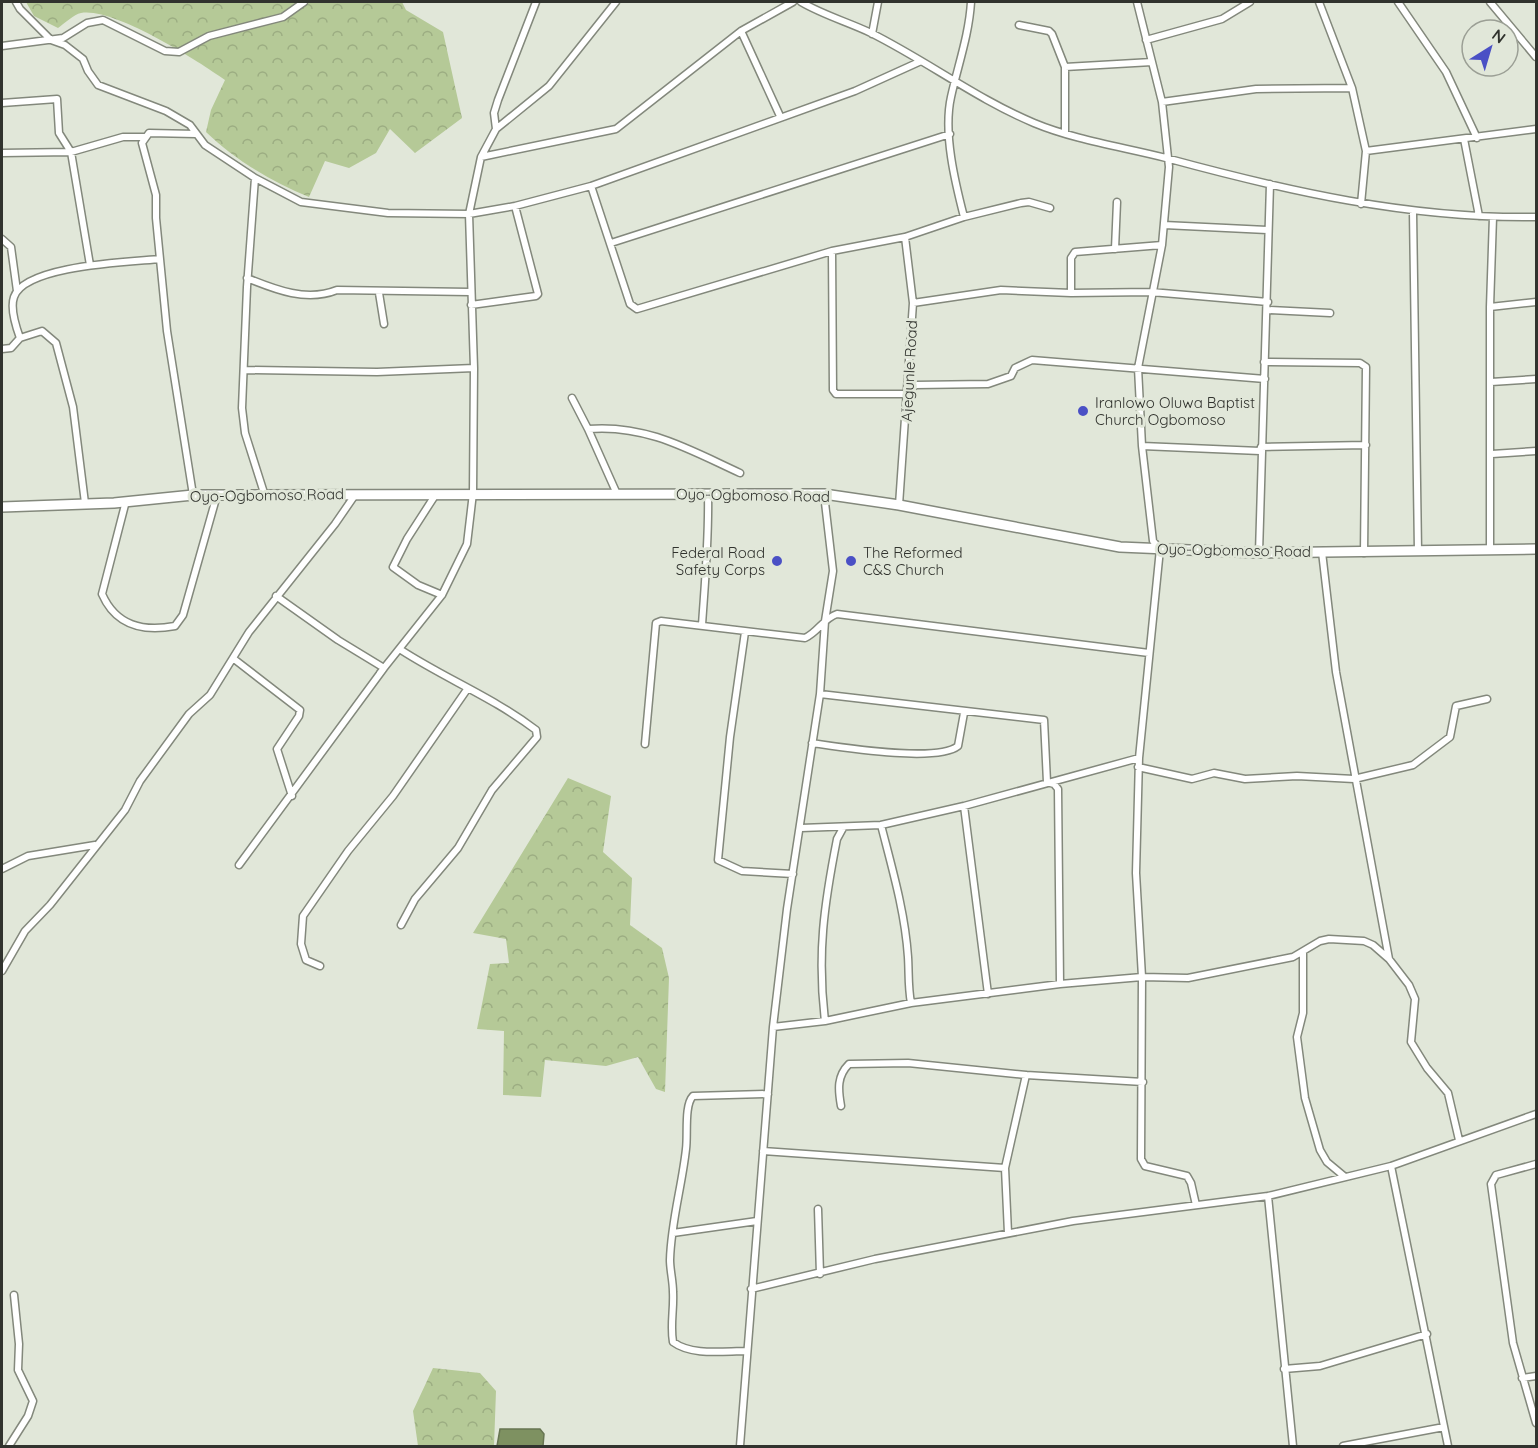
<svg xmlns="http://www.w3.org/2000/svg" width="1538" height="1448" font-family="Quicksand,sans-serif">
  <defs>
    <pattern id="forest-crowns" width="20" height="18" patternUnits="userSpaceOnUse" patternTransform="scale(1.5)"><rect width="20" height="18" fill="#b5c997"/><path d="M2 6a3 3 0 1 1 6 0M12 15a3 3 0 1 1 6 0" fill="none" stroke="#9cad82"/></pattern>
  </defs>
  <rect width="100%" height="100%" fill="#e1e7d9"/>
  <path fill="url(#forest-crowns)" d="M26,2H402L406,10L443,32L462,118L415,153L390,129L376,153L349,168L325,161L309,197C272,182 235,160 206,132L211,110L225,80C197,60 113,7 81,13C74,14 64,24 58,28L34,16Z
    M568,778L611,796L603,852L632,878L630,925L662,948L669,978L665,1092L656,1089L638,1057L606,1066L545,1060L541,1097L503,1095L504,1031L477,1029L490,964L509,963L506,939L473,933Z
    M433,1368L480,1373L496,1391L494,1446H418L413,1411Z"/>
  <path fill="#7e9161" stroke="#677552" stroke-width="1.5" d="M500,1429H540L544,1434L543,1446H497Z"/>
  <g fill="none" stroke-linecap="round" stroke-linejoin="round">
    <defs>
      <path id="minor" d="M16,2L20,9L51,40L65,45L83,59L88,71L98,85L166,111L190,125L205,145L255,178L301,202L388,213L469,214L515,206L591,186L855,91L919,62
        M801,2C823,15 848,22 871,33C927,61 977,99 1034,123C1075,140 1123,147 1166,158C1287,191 1410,219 1536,217
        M1137,2L1162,102L1169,167L1162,245L1138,368L1142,446L1153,541L1160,549L1139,758L1136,873L1142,977L1141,1159L1145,1166L1187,1176L1191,1183L1196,1205
        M1319,2L1352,88L1366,151
        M1398,2L1446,72L1477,138
        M1490,2L1536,57
        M1019,25L1049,31L1052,34L1065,67V132
        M741,31L780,116
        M872,34L878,2
        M1146,40L1222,19L1250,2
        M2,46L63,38L87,23L103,20L165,51L179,52L209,36L283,17L304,2
        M1065,67L1152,62
        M1162,102L1256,89L1352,88
        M2,103L57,99L59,133L71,152L90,265
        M496,129L494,113L498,100L536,2
        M1464,139L1479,216
        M2,153L71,152L123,137H144
        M481,157L616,129L741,31L793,2
        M255,178L247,287L242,408L245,433L265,496
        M591,186L630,304L637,309L832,251L905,237L964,217L1021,203L1029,202L1050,208
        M1361,204L1366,151L1536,129
        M1413,212L1418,551
        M964,217C955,182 943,133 951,97C958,65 969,35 971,2
        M1164,225L1267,230
        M2,239L11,247L17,291
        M611,243L950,134
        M1115,249L1117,202
        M832,251L833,390L836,394H908L915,385L988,384L1011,376L1015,368L1032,360L1265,379
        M247,278C276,290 307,302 337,290L470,292
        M379,293L384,324
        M1071,293V258L1075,252L1162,245
        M913,303L1001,290L1071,293L1151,292L1268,302
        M471,305L536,296L538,294L515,206
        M1490,307L1536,302
        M1268,310L1330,313
        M2,349L11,348L20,338
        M1264,362L1360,363L1366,367L1364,553
        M246,370L377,372L474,368
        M1491,382L1536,379
        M572,398L588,429C646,424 690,450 740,473
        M588,429L617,494
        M1142,446L1260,451L1261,447L1366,445
        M1492,454L1536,451
        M436,494L407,539L393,567L418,585L442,595
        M193,495L167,331L156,218V195L142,143L149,133L196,134
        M126,501L102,594C116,626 143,632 175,626L183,615L217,495
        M85,503L73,407L56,343L42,331L20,338C16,327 10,308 14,297C25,265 130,262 160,259
        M899,505L913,303L905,237
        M1490,550V307L1493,217
        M1322,552L1336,672L1389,959L1409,985L1415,999L1411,1042L1427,1068L1448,1093L1459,1140
        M1259,553L1270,184
        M702,625C705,581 709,538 708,494
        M745,632L730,737L718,860L742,871L793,874
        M234,659L300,710L299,716L277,749L292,796
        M380,673L442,595L467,544L473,493L474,368L469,214L481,157L496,129L549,86L616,2
        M820,694L1044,720L1047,782L1054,784L1058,789L1060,984
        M812,743C840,747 937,763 958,746L964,713
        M645,744L656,623L661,621L805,638C818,632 824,618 837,614L1149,653
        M1138,767L1192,779L1214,773L1245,779L1297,776L1354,779L1413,765L1450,737L1456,706L1487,699
        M964,806L988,994
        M881,825C892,868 905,912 908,957C909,973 908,987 911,1003
        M801,828L881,825L964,806L1139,758
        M239,865L384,668L338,640L276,596
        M2,869L28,856L95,845
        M401,925L415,899L458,848L492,790L537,737L536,730C494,698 446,679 401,650
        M1303,952V1013L1297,1037L1305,1098L1320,1150L1327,1162L1345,1177
        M320,966L306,960L301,944L303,916L348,851L393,796L468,688
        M2,971L25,931L50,905L125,810L140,781L189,714L210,695L249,632L335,524L355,495
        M825,1021C817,954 824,905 837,839L843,828
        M773,1027L825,1021L911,1003L1060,984L1142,977L1188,978L1293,957L1320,941L1329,939L1364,941L1373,945L1389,959
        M841,1106C838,1089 837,1076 849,1064L908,1063L1026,1075L1143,1082
        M763,1151L1005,1168
        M1536,1164L1496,1175L1491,1184L1513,1343L1536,1423
        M1391,1166L1448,1446
        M1268,1196L1293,1446
        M818,1209L820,1274
        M673,1233L757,1221
        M1008,1233L1005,1168L1026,1075
        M751,1289L875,1259L1073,1221L1268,1196L1391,1166L1536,1114
        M747,1351C723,1351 692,1356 673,1342C670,1325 674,1310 673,1292C673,1281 670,1270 670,1260C671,1222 682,1186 686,1149C688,1135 684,1105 693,1096L768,1094
        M1284,1369L1320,1366L1427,1334
        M1522,1378L1536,1376
        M9,1446L28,1416L33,1401L18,1370L19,1344L14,1295
        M740,1446L773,1027L787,909L820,694L825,621L833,571L824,494
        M1343,1446L1444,1427"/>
      <path id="trunk" d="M2,507L114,503L193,495L824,494L899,505L1120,547L1259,553L1536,549"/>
    </defs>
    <use href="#minor" stroke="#83887c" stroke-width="9"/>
    <use href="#trunk" stroke="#83887c" stroke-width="12"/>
    <use href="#minor" stroke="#fff" stroke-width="6"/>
    <use href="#trunk" stroke="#fff" stroke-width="9"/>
  </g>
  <g fill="#4a50c5" stroke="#e1e7d9" stroke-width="2">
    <circle cx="1083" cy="411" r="6"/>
    <circle cx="777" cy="561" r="6"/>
    <circle cx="851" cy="561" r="6"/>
  </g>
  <g text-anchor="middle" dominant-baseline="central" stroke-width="6" stroke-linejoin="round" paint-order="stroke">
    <g font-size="15" fill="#31332e" stroke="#e1e7d9">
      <text transform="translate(909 371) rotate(-87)">Ajegunle Road</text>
      <text transform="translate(267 495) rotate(-1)">Oyo-Ogbomoso Road</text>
      <text transform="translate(753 495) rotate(1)">Oyo-Ogbomoso Road</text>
      <text transform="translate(1234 550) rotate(1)">Oyo-Ogbomoso Road</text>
    </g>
    <g font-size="15" fill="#31332e" stroke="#e1e7d9" text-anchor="start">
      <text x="1095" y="402">Iranlowo Oluwa Baptist<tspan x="1095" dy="17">Church Ogbomoso</tspan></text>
      <text x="765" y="552" text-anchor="end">Federal Road<tspan x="765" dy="17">Safety Corps</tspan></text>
      <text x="863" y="552">The Reformed<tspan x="863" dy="17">C&amp;S Church</tspan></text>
    </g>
  </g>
  <rect width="1538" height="1448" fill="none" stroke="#31332e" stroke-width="6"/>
  <g transform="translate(1490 48) rotate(37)"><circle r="28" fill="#e1e7d9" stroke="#9b9f95" stroke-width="1.5"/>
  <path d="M0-4.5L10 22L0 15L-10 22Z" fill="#4a50c5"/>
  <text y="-9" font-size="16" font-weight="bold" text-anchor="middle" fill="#31332e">N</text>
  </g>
</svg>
